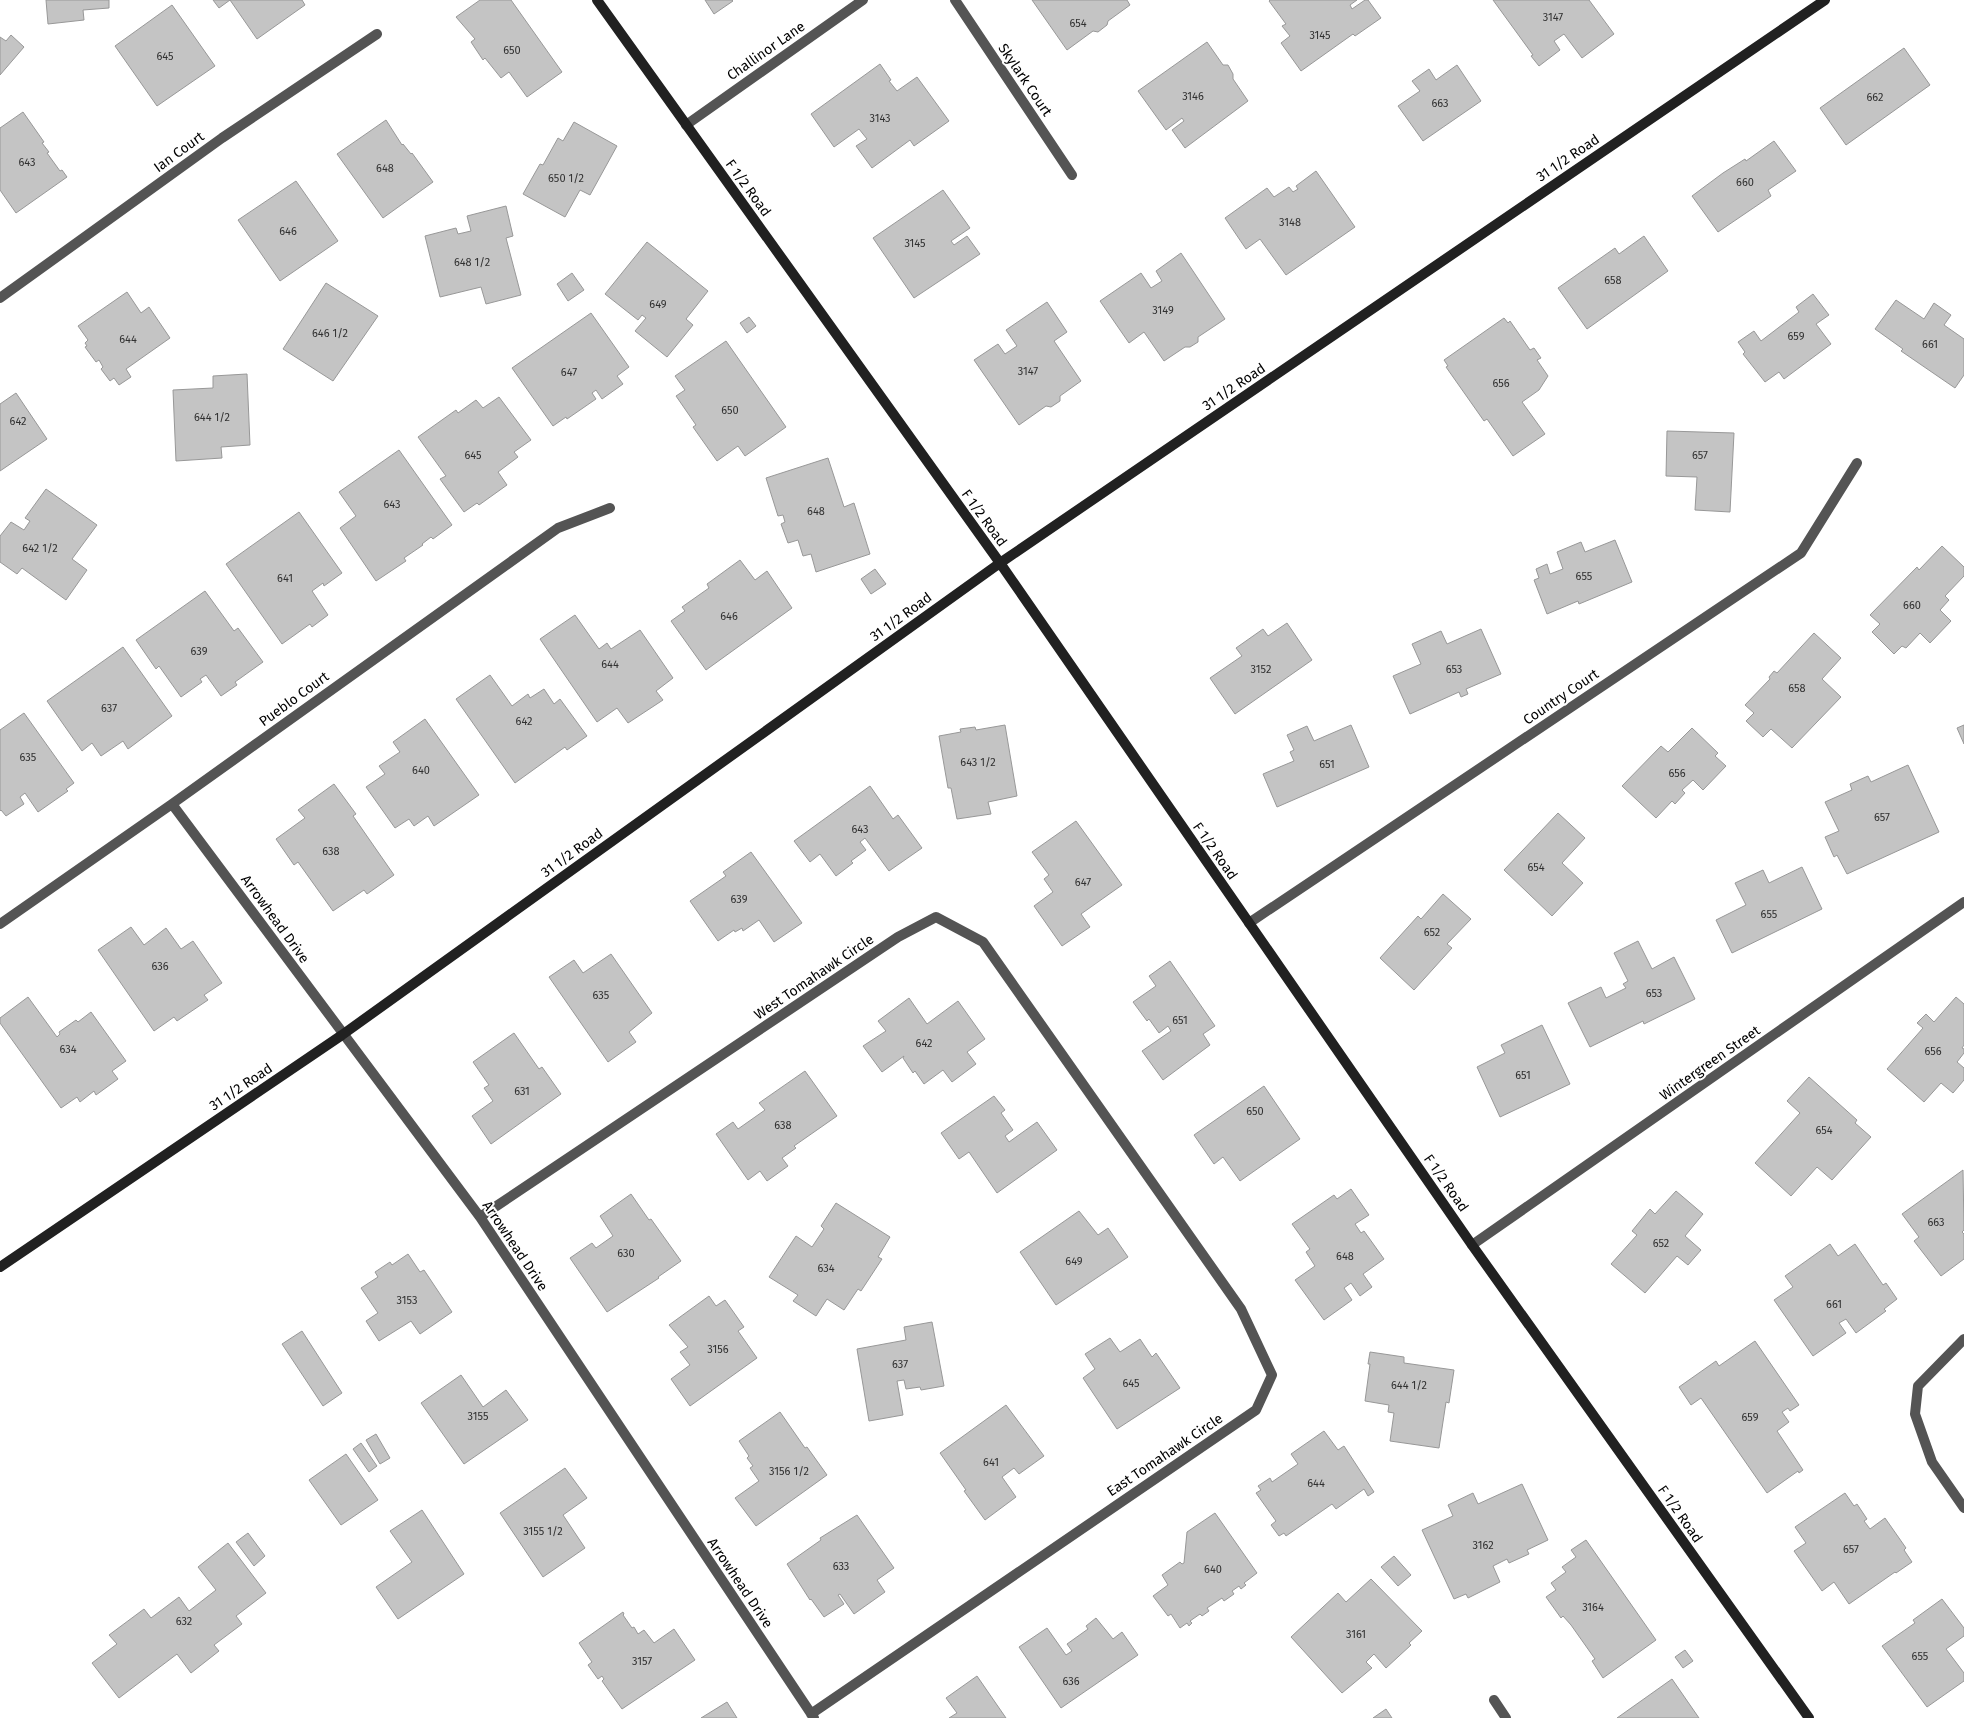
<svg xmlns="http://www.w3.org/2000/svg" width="1964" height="1718" font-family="'Fira Sans',sans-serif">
  <rect width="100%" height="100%" fill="#fff"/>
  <path fill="#c4c4c4" stroke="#989898" d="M46,0H109V8L83,10L84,20L48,24Z
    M213,0H302L305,5L257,39L230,0L219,8Z
    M480,0H511L562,72L527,97L509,72L501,78L485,58L483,60L471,42L475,39L456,17Z
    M705,0H732L733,1L714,14Z
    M1032,0H1127L1130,5L1108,21L1107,25L1098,32L1093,31L1067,50Z
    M1270,0H1357L1350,5L1352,9L1365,0H1368L1381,18L1355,36L1353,34L1301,71L1281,43L1290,36L1282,26L1286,24L1269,1Z
    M1493,0H1589L1614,34L1582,58L1564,34L1554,41L1560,50L1539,66L1531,56L1533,55Z
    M172,5L215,66L157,106L115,46Z
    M11,35L24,47L0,75V37L6,41Z
    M1207,42L1223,65H1228L1233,74V79L1248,101L1185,148L1172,130L1184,121L1182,118L1166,130L1138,91Z
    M1904,48L1930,85L1846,145L1820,108Z
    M880,64L891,80L889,81L897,91L917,77L949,121L914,146L910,140L872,168L856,146L867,139L859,129L834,147L811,114Z
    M1457,65L1481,101L1423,141L1398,106L1420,91L1412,81L1429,69L1436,80Z
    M23,112L44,142L42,143L49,152L47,153L60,171L62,170L67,177L16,213L0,190V128Z
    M386,120L402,145L403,144L411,154L412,153L433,182L383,218L337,154Z
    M574,122L617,146L590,195L580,190L565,217L523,194L540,164L543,165L558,138L563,141Z
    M1774,141L1796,171L1768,190L1771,196L1718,232L1692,196L1723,173L1745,159L1746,161Z
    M1316,171L1355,227L1286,275L1260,239L1246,249L1225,218L1267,188L1274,197L1289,187L1293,192L1298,189L1296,186Z
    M296,181L338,241L280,281L238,220Z
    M943,190L970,228L951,241L954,245L967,236L980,254L914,298L873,238Z
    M506,206L513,236L506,238L521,295L486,304L481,287L440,297L425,236L456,228L458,234L471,231L467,216Z
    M1644,236L1668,271L1587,329L1558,288L1615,248L1619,254Z
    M647,242L708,291L686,319L693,325L667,357L635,331L646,318L642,315L638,320L605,294Z
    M1181,253L1225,319L1198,337V342L1190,347H1185L1164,361L1144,332L1129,343L1100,301L1141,273L1151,288L1162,281L1156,271Z
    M572,273L584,290L568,301L557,284Z
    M326,283L378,316L333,381L283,349Z
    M127,292L141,313L149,307L170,338L126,369L131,377L119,385L114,378L110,381L101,369L103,367L99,360L96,362L85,347L87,346L85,343L88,340L78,326Z
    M1813,294L1829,315L1816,324L1831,344L1784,379L1779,372L1765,382L1743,354L1745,352L1738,342L1754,331L1761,341L1799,312L1796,307Z
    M1896,300L1924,319L1934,303L1951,315L1944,325L1964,339V375L1955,388L1901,351L1903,349L1875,329Z
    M1047,302L1067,332L1054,341L1081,381L1060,396V401L1051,407L1046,406L1019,425L974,360L998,344L1005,354L1017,346L1006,330Z
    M591,313L629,367L617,376L623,384L602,399L596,390L592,393L596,399L567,419L566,417L553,426L512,368Z
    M749,317L756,326L747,333L740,323Z
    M1504,318L1508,323L1510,321L1530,350L1534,348L1541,358L1537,360L1548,376L1539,390L1522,402L1545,434L1513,456L1487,419L1484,421L1446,367L1448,366L1444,360Z
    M726,341L786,427L745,456L738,446L717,461L693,427L696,425L676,396L685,390L675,376Z
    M247,374L250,445L221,447L222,458L176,461L173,390L213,388V376Z
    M16,393L47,439L0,471V404Z
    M499,397L531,440L514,452L518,457L498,472L507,485L479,505L477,503L464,512L440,479L446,476L418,437L456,410L458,413L476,400L483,408Z
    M1667,431L1734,433L1730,512L1695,510L1697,477L1666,476Z
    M399,450L452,525L433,539L431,537L422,544L423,545L404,558L406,561L376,581L340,528L356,516L339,492Z
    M828,458L844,507L854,503L870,554L816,572L811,554L803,556L798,540L788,543L781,524L785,522L783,515L778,516L766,478Z
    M46,489L97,525L72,559L87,570L66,600L22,568L17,574L0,562V536L11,522L24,530L30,521L25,518Z
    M299,512L342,573L324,586L323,583L312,591L328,615L312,627L310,624L282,644L226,564Z
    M1615,540L1632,582L1579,604L1578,601L1547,614L1534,580L1539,578L1536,569L1547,564L1550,574L1563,569L1557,552L1581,542L1585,552Z
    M1942,546L1964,567V576L1945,596L1949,600L1940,610L1951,621L1930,643L1920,633L1906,648L1902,646L1894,654L1872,632L1880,624L1870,615L1917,567L1919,570Z
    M740,560L755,580L767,571L792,608L706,670L671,621L685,611L682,607L709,588L707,584Z
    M875,569L886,584L871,594L861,579Z
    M205,591L234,631L238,628L263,662L235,682L237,685L221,696L206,675L200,679L202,682L181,697L159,666L156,669L136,640Z
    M575,615L599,649L607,643L611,649L640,630L673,678L656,691L663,700L628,723L617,708L597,722L540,639Z
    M1287,623L1312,660L1235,714L1210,678L1242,656L1236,648L1263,629L1268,636Z
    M1481,629L1501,674L1466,689L1468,694L1461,697L1459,692L1410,714L1393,676L1421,664L1412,644L1441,631L1447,644Z
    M1814,633L1841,658L1822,679L1841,697L1792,748L1771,729L1763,737L1746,721L1754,713L1745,705L1770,679L1769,677L1774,671L1777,673Z
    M123,647L172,716L128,749L123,741L101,756L92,743L82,751L47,701Z
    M490,675L512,706L528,694L530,698L544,689L554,704L560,699L587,736L567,750L565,747L515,783L456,699Z
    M24,713L74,783L66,789L68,791L38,812L25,793L20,797L24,804L6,816L1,810L0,811V730Z
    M425,719L479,795L434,826L428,816L414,826L409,819L395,828L366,787L385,774L379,766L400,752L393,742Z
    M1005,725L1017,796L988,802L991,814L957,819L951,788H948L939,736L961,732L960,729L975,727L976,730Z
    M1351,725L1369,767L1277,807L1263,774L1294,761L1290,752L1294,750L1287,735L1307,726L1314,741Z
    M1964,725V744L1957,728Z
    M1692,728L1718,753L1715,756L1726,766L1703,790L1693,780L1682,790L1685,793L1675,804L1672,801L1656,818L1622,786L1661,746L1668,752Z
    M1908,765L1939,832L1847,874L1837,855L1834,857L1825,837L1839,831L1825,802L1852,790L1850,784L1868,776L1871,782Z
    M334,784L356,814L353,816L394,875L367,894L364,890L333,911L298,862L294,865L276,839L305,818L298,810Z
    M870,786L893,819L898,815L922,848L889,871L865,838L860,842L866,850L851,861L853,863L836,876L820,854L810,862L794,841Z
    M1558,813L1585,838L1562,863L1583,883L1552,916L1504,870Z
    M1076,821L1122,885L1081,914L1090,927L1062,946L1034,906L1053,892L1044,879L1049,875L1032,852Z
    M751,852L802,923L774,942L759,920L743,931L742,928L735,932L734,930L718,941L690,901L726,876L723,872Z
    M1802,867L1822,909L1732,953L1716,920L1746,905L1735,883L1763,870L1769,883Z
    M1443,894L1471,919L1447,944L1452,948L1414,990L1380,958L1418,916L1421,919Z
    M131,927L144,945L166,928L181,949L193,941L222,983L204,995L208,1000L177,1021L174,1017L154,1031L98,950Z
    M1638,941L1652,969L1674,957L1695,999L1644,1024L1643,1021L1590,1047L1568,1003L1601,987L1606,998L1626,988L1623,984L1628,981L1614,953Z
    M611,954L652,1013L629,1032L636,1042L608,1062L549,977L574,960L583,973Z
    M1170,961L1215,1026L1203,1034L1210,1045L1163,1080L1142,1051L1171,1031L1168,1026L1159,1033L1149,1019L1147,1021L1133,1002L1156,986L1149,976Z
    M28,997L57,1037L60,1034L59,1032L76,1020L78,1022L91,1012L126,1061L112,1071L118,1079L96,1095L94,1091L80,1102L77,1097L61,1108L0,1023V1018Z
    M1956,997L1964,1004V1045L1962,1048L1964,1049V1053L1957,1062L1964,1068V1080L1953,1093L1941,1083L1924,1102L1887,1069L1923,1028L1917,1023L1926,1014L1934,1022Z
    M909,998L927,1024L958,1001L985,1039L967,1052L976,1064L952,1082L943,1070L924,1084L915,1071L913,1073L903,1058L904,1056L882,1072L863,1046L886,1031L878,1021Z
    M1542,1025L1570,1084L1500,1117L1477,1067L1505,1053L1501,1045Z
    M514,1033L539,1069L542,1067L561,1094L491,1144L472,1116L493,1101L484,1088L489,1085L473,1062Z
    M805,1071L837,1116L794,1146L796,1148L782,1158L788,1166L767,1181L760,1171L748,1180L716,1134L733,1122L738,1129L765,1110L759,1103Z
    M1809,1077L1857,1120L1855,1123L1871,1137L1832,1180L1817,1167L1791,1196L1755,1163L1800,1113L1787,1101Z
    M1264,1086L1300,1139L1240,1181L1223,1157L1214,1164L1194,1135Z
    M994,1096L1005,1110L1001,1113L1013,1130L1005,1136L1009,1142L1037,1122L1057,1150L997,1193L969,1152L959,1159L941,1133Z
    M1963,1170L1964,1230L1962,1232L1964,1234V1259L1941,1276L1914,1241L1919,1237L1902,1214Z
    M1351,1189L1369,1215L1355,1224L1361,1233L1364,1231L1384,1259L1363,1274L1372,1287L1360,1296L1351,1283L1344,1288L1352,1300L1324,1320L1295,1280L1315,1266L1306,1252L1310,1249L1292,1224L1334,1195L1337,1199Z
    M1676,1191L1703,1214L1685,1236L1701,1250L1688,1265L1677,1256L1645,1293L1611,1264L1637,1235L1632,1231L1650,1209L1655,1214Z
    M631,1194L649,1220L651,1219L681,1261L658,1277L659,1278L607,1312L570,1258L592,1243L596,1248L613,1236L600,1216Z
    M836,1203L890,1237L878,1257L882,1259L861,1291L858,1289L844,1310L827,1299L816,1316L793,1301L798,1295L769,1277L796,1236L812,1247L824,1229L821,1226Z
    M1079,1211L1098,1235L1108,1228L1128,1257L1056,1305L1020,1252Z
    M1830,1244L1838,1256L1855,1244L1883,1285L1886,1283L1897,1299L1884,1309L1886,1311L1856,1333L1846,1319L1839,1323L1846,1333L1813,1356L1774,1300L1793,1287L1785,1276Z
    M408,1254L420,1272L424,1270L452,1312L420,1334L411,1321L379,1341L366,1321L378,1313L361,1288L378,1277L375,1272L390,1262L392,1265Z
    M709,1296L716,1306L725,1300L744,1327L738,1331L757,1358L690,1406L671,1379L690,1365L680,1352L688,1347L669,1325Z
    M932,1322L944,1386L921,1390L920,1387L906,1389L904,1380L897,1381L903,1415L869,1421L857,1349L906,1340L904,1327Z
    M302,1331L342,1393L323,1406L282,1344Z
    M1110,1338L1120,1352L1140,1339L1152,1357L1156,1353L1180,1388L1117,1429L1083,1378L1095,1369L1085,1354Z
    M1755,1341L1799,1405L1790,1411L1788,1408L1782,1412L1789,1422L1777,1431L1803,1470L1799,1473L1798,1471L1767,1493L1701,1398L1691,1405L1679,1387L1716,1361L1719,1366Z
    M1370,1352L1404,1357V1363L1454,1370L1449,1403L1446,1402L1439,1448L1390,1441L1394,1413L1388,1412L1389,1405L1365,1401L1370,1364H1368Z
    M461,1375L483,1407L506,1390L528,1420L464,1464L421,1403Z
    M1006,1405L1044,1456L1019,1474L1014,1468L1002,1477L1016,1497L985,1520L964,1491L966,1490L940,1453Z
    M780,1412L805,1448L807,1447L827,1475L756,1526L735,1498L759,1481L750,1468L753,1466L747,1458L749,1456L739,1441Z
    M1324,1431L1338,1450L1344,1446L1374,1492L1368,1496L1364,1489L1336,1509L1332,1504L1286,1536L1284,1533L1279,1536L1271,1525L1276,1521L1256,1493L1261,1490L1258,1486L1270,1478L1272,1482L1298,1464L1291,1454Z
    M376,1434L390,1458L380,1464L366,1440Z
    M361,1443L377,1466L369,1472L353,1449Z
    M346,1454L378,1500L341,1525L309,1480Z
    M565,1468L587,1498L563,1515L585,1548L543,1577L500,1513Z
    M1522,1484L1548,1540L1527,1550L1529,1554L1509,1563L1507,1559L1493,1566L1500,1582L1468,1598L1466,1594L1454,1599L1422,1530L1453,1516L1448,1505L1473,1493L1478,1504Z
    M1845,1493L1854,1506L1857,1504L1867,1519L1864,1521L1870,1529L1885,1518L1906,1548L1904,1550L1912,1562L1896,1573L1895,1572L1849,1604L1834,1582L1822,1591L1794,1551L1806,1543L1795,1527Z
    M422,1510L464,1574L398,1619L376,1587L412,1562L390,1531Z
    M1215,1513L1257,1573L1244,1583L1246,1585L1241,1589L1239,1586L1232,1591L1234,1594L1224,1601L1222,1598L1207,1608L1209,1611L1202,1616L1200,1614L1190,1621L1192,1623L1189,1626L1187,1623L1180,1628L1171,1614L1168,1616L1153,1596L1168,1585L1162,1575L1180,1562L1182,1564L1184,1563L1187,1532Z
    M857,1515L894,1568L877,1580L885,1592L854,1614L840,1594L838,1595L844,1604L824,1617L811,1599L810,1600L787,1564L821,1540L820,1538Z
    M248,1533L265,1556L254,1566L236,1542Z
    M1586,1540L1656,1640L1603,1678L1592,1661L1595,1659L1571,1625L1563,1616L1561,1618L1546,1597L1556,1590L1551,1583L1566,1572L1562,1567L1576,1557L1571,1550Z
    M228,1543L266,1593L236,1616L242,1624L214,1645L219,1651L191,1673L177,1654L119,1698L92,1663L117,1644L109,1635L144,1609L151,1618L179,1597L189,1611L216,1590L198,1567Z
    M1394,1556L1411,1575L1398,1586L1381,1567Z
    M1371,1579L1422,1631L1409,1643L1411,1645L1386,1668L1374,1654L1366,1662L1372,1668L1342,1693L1291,1637L1338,1593L1346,1602Z
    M1942,1599L1964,1628V1636L1946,1649L1964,1673V1681L1927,1707L1882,1646L1915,1623L1913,1620Z
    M623,1612L624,1614L623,1615L632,1628L634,1627L638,1634L644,1630L654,1643L674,1629L695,1660L622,1709L602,1681L604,1679L602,1676L598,1679L588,1665L592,1662L579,1643Z
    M1096,1618L1113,1639L1122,1632L1138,1655L1061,1708L1019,1647L1047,1628L1066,1655L1072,1651L1067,1644L1088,1629L1086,1626Z
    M1685,1650L1693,1661L1683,1668L1675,1657Z
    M977,1676L1006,1718H949L957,1713L946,1698Z
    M1672,1679L1699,1718H1617Z
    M727,1702L737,1718H701Z
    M1386,1709L1392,1718H1373Z"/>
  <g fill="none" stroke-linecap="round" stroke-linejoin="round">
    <path stroke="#545454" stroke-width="10" d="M955,0L1072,175
      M686,125L863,0
      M0,298L222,138L377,34
      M172,804L480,1217L814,1718
      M1249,923L1801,553L1857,463
      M0,924L172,804L558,528L610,508
      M480,1217L898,937L936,917L983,942L1241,1309L1272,1375L1256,1410L811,1714
      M1472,1245L1964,902
      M1964,1339L1918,1386L1915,1414L1932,1462L1964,1508
      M1494,1700L1506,1718"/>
    <path stroke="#212121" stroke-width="10" d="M597,0L1000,563L1472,1245L1809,1718
      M0,1267L342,1035L1000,563L1825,0"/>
  </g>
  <g text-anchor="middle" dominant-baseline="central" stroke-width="4" stroke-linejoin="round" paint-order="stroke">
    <g font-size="11" fill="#313131">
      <text x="1553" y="17">3147</text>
      <text x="1078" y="23">654</text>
      <text x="1320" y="35">3145</text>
      <text x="512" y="50">650</text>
      <text x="165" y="56">645</text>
      <text x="1193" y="96">3146</text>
      <text x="1875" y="97">662</text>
      <text x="1440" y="103">663</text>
      <text x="880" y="118">3143</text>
      <text x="27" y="162">643</text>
      <text x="385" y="168">648</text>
      <text x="566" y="178">650 1/2</text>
      <text x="1745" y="182">660</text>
      <text x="1290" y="222">3148</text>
      <text x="288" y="231">646</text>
      <text x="915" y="243">3145</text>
      <text x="472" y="262">648 1/2</text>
      <text x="1613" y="280">658</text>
      <text x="658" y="304">649</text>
      <text x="1163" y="310">3149</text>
      <text x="330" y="333">646 1/2</text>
      <text x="1796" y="336">659</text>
      <text x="128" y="339">644</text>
      <text x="1930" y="344">661</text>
      <text x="1028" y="371">3147</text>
      <text x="569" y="372">647</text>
      <text x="1501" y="383">656</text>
      <text x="730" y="410">650</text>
      <text x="212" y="417">644 1/2</text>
      <text x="18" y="421">642</text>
      <text x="473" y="455">645</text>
      <text x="1700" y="455">657</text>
      <text x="392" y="504">643</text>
      <text x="816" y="511">648</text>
      <text x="40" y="548">642 1/2</text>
      <text x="1584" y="576">655</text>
      <text x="285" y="578">641</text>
      <text x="1912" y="605">660</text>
      <text x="729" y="616">646</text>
      <text x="199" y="651">639</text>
      <text x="610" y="664">644</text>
      <text x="1261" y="669">3152</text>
      <text x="1454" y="669">653</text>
      <text x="1797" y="688">658</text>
      <text x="109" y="708">637</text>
      <text x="524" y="721">642</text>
      <text x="28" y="757">635</text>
      <text x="978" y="762">643 1/2</text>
      <text x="1327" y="764">651</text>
      <text x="421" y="770">640</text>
      <text x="1677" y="773">656</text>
      <text x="1882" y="817">657</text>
      <text x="860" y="829">643</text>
      <text x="331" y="851">638</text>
      <text x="1536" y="867">654</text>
      <text x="1083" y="882">647</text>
      <text x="739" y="899">639</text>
      <text x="1769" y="914">655</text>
      <text x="1432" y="932">652</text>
      <text x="160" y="966">636</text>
      <text x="1654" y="993">653</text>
      <text x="601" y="995">635</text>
      <text x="1180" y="1020">651</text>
      <text x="924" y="1043">642</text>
      <text x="68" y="1049">634</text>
      <text x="1933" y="1051">656</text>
      <text x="1523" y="1075">651</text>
      <text x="522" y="1091">631</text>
      <text x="1255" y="1111">650</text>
      <text x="783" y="1125">638</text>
      <text x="1824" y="1130">654</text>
      <text x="1936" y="1222">663</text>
      <text x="1661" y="1243">652</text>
      <text x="626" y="1253">630</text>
      <text x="1345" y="1256">648</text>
      <text x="1074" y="1261">649</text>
      <text x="826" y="1268">634</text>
      <text x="407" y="1300">3153</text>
      <text x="1834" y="1304">661</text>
      <text x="718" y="1349">3156</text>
      <text x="900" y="1364">637</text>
      <text x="1131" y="1383">645</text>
      <text x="1409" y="1385">644 1/2</text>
      <text x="478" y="1416">3155</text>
      <text x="1750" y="1417">659</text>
      <text x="991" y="1462">641</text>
      <text x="789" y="1471">3156 1/2</text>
      <text x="1316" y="1483">644</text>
      <text x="543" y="1531">3155 1/2</text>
      <text x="1483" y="1545">3162</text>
      <text x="1851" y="1549">657</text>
      <text x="841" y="1566">633</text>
      <text x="1213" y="1569">640</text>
      <text x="1593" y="1607">3164</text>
      <text x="184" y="1621">632</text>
      <text x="1356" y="1634">3161</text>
      <text x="1920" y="1656">655</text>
      <text x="642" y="1661">3157</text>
      <text x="1071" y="1681">636</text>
    </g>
    <g font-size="14" fill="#000" stroke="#fff">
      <text transform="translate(766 51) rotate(-35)">Challinor Lane</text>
      <text transform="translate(1025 80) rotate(56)">Skylark Court</text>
      <text transform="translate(179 152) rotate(-36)">Ian Court</text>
      <text transform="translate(1568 158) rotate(-34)">31 1/2 Road</text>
      <text transform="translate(748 188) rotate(54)">F 1/2 Road</text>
      <text transform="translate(1234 387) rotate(-34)">31 1/2 Road</text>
      <text transform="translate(984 518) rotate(54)">F 1/2 Road</text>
      <text transform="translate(901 617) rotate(-36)">31 1/2 Road</text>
      <text transform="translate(1561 697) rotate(-34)">Country Court</text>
      <text transform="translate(294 699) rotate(-36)">Pueblo Court</text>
      <text transform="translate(1215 851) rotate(55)">F 1/2 Road</text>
      <text transform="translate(572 853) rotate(-36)">31 1/2 Road</text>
      <text transform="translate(275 919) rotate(54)">Arrowhead Drive</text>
      <text transform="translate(814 977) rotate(-34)">West Tomahawk Circle</text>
      <text transform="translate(1710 1063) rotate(-35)">Wintergreen Street</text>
      <text transform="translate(241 1087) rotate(-34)">31 1/2 Road</text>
      <text transform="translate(1446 1183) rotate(55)">F 1/2 Road</text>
      <text transform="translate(515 1246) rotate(56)">Arrowhead Drive</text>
      <text transform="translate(1165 1455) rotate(-34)">East Tomahawk Circle</text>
      <text transform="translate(1680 1514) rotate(55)">F 1/2 Road</text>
      <text transform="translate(740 1583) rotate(56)">Arrowhead Drive</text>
    </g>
  </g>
</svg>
